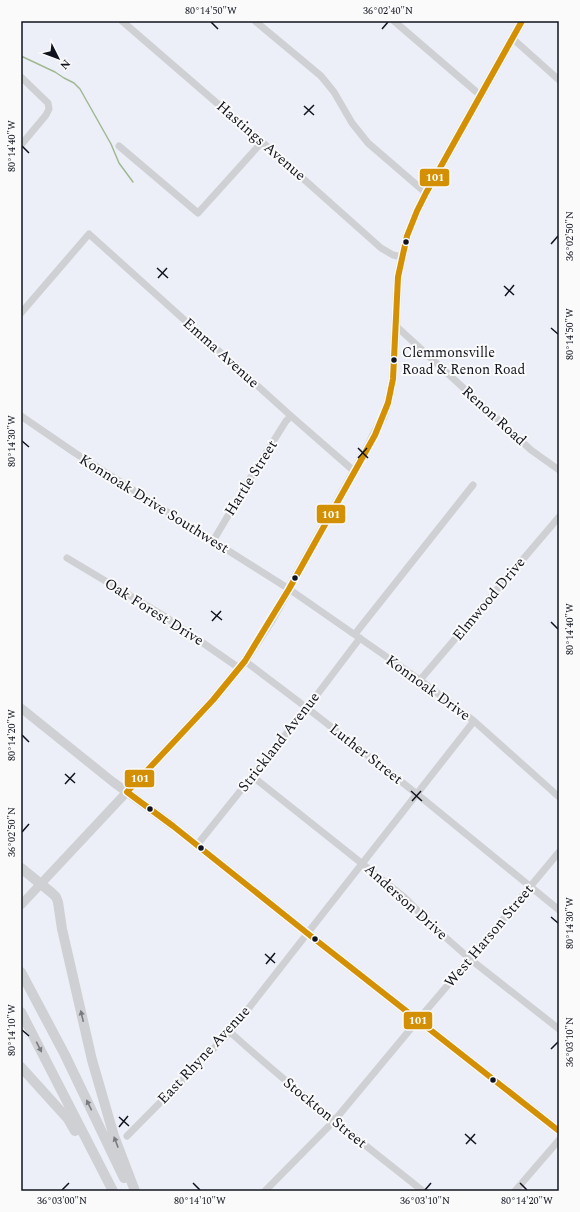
<svg xmlns="http://www.w3.org/2000/svg" width="580" height="1212" font-family="Spectral,serif">
  <rect width="100%" height="100%" fill="#eceff8"/>
  <g fill="none" stroke-linecap="round" stroke-linejoin="round">
    <path stroke="#a0b995" stroke-width="1.5" d="M21,56L55,72L64,78L74,83L80,89L111,144L119,163L133,182"/>
    <path stroke="#cfd0d3" stroke-width="7" d="M122,21L262,142L381,248L393,255L402,257
      M255,21L321,76L334,92L352,123L368,143L426,193
      M394,21L480,95
      M512,38L559,80
      M21,77L48,103L49,109L46,115L21,145
      M119,146L198,213L262,142
      M21,313L89,234L291,416L354,471
      M396,326L531,450L559,470
      M21,416L75,453L213,541L289,589L420,680L474,721L559,797
      M213,541L251,477L286,421L291,416
      M67,558L164,616L239,668
      M355,634L473,485
      M245,661L307,708L417,794L559,910
      M420,680L559,517
      M252,776L404,897L436,929L470,959L559,1029
      M197,845L307,708L360,638
      M230,1032C292,1088 357,1139 423,1191
      M127,1136L230,1032L474,721
      M265,1191L334,1121L418,1020L470,959L559,852
      M515,1191L559,1140"/>
    <path stroke="#cfd0d3" stroke-width="9" d="M21,708L113,782L173,826L307,933L559,1131
      M21,905L213,700L245,661L272,619L368,447L383,417L388,403L393,379L398,277L407,236L417,211L426,193L522,21"/>
    <path stroke="#cfd0d3" stroke-width="10" d="M21,868L52,893L56,897L58,902L62,929L92,1060L114,1136L135,1191
      M21,972L65,1055L124,1178
      M21,1012L113,1191
      M21,1067L68,1119L75,1131"/>
    <defs>
      <path id="bus-1" d="M522,21L426,193L417,211L407,236L398,277L393,379L388,403L375,435L289,589L245,661L213,700L127,792L173,826L307,933L559,1131"/>
    </defs>
    <use href="#bus-1" stroke="#fafafa" stroke-width="9"/>
    <use href="#bus-1" stroke="#d49004" stroke-width="6"/>
  </g>
  <defs><path id="oneway-solid" d="M-6-.8H1V-3.2L6.5 0L1 3.2V.8H-6Z"/></defs>
  <g fill="#7a7b82">
    <use href="#oneway-solid" transform="translate(82 1016) rotate(-103)"/>
    <use href="#oneway-solid" transform="translate(39 1047) rotate(63)"/>
    <use href="#oneway-solid" transform="translate(89 1105) rotate(-116)"/>
    <use href="#oneway-solid" transform="translate(116 1142) rotate(-111)"/>
  </g>
  <path fill="none" stroke="#11141e" stroke-width="1.5" d="M211,22L218,29M382,29L388,22M304,106L314,115M304,115L314,105M22,146L29,153M551,244L558,236M157,268L168,278M158,278L167,268M504,286L514,295M505,296L514,285M551,328L558,334M22,441L29,447M358,448L368,458M358,458L367,448M211,611L222,620M212,621L221,611M551,622L558,629M22,735L29,742M65,774L75,783M65,784L75,773M411,791L422,801M412,801L421,791M22,832L29,824M551,917L558,923M265,954L275,963M266,964L275,953M22,1030L29,1036M551,1049L558,1042M119,1117L129,1126M119,1127L128,1116M465,1134L476,1144M466,1144L475,1134M193,1183L200,1190M520,1183L527,1190M62,1190L69,1183M425,1190L431,1183"/>
  <g fill="#11141e" stroke="#fafafa" stroke-width="1.5">
    <circle cx="406" cy="242" r="3.5"/>
    <circle cx="394" cy="360" r="3.5"/>
    <circle cx="295" cy="578" r="3.5"/>
    <circle cx="150" cy="809" r="3.5"/>
    <circle cx="201" cy="848" r="3.5"/>
    <circle cx="315" cy="939" r="3.5"/>
    <circle cx="493" cy="1080" r="3.5"/>
  </g>
  <g text-anchor="middle" dominant-baseline="central" stroke-width="4" stroke-linejoin="round" paint-order="stroke">
    <g font-size="14" fill="#11141e" stroke="#fafafa" text-anchor="start">
      <text x="402" y="352">Clemmonsville<tspan x="402" dy="17">Road &amp; Renon Road</tspan></text>
    </g>
    <g font-size="15" fill="#11141e" stroke="#fafafa">
      <text transform="translate(261 141) rotate(41)">Hastings Avenue</text>
      <text transform="translate(221 353) rotate(42)">Emma Avenue</text>
      <text transform="translate(494 416) rotate(42)">Renon Road</text>
      <text transform="translate(251 478) rotate(-58)">Hartle Street</text>
      <text transform="translate(154 504) rotate(32)">Konnoak Drive Southwest</text>
      <text transform="translate(489 599) rotate(-50)">Elmwood Drive</text>
      <text transform="translate(154 612) rotate(32)">Oak Forest Drive</text>
      <text transform="translate(428 688) rotate(36)">Konnoak Drive</text>
      <text transform="translate(279 742) rotate(-52)">Strickland Avenue</text>
      <text transform="translate(366 754) rotate(38)">Luther Street</text>
      <text transform="translate(406 902) rotate(42)">Anderson Drive</text>
      <text transform="translate(489 936) rotate(-50)">West Harson Street</text>
      <text transform="translate(204 1055) rotate(-47)">East Rhyne Avenue</text>
      <text transform="translate(325 1113) rotate(39)">Stockton Street</text>
    </g>
  </g>
  <g stroke="#fafafa" stroke-width="1.5">
    <rect x="419" y="168" width="31" height="19" rx="4" fill="#d49004"/>
    <rect x="316" y="504" width="30" height="20" rx="4" fill="#d49004"/>
    <rect x="124" y="769" width="31" height="19" rx="4" fill="#d49004"/>
    <rect x="403" y="1011" width="30" height="19" rx="4" fill="#d49004"/>
  </g>
  <g font-size="11" text-anchor="middle" font-weight="bold" fill="#fff">
    <text x="435" y="181">101</text>
    <text x="331" y="518">101</text>
    <text x="140" y="782">101</text>
    <text x="418" y="1024">101</text>
  </g>
  <rect width="580" height="1212" fill="none" stroke="#fafafa" stroke-width="44"/>
  <g transform="translate(58 58) rotate(132)" stroke="#fafafa" stroke-width="3" paint-order="stroke">
  <path d="M0-3L7 15L0 10L-7 15Z" fill="#11141e"/>
  <text y="-6" font-size="11" font-weight="bold" text-anchor="middle" fill="#11141e">N</text>
  </g>
  <rect x="22" y="22" width="536" height="1168" fill="none" stroke="#11141e" stroke-width="1.5"/>
  <g font-size="10" text-anchor="middle" fill="#11141e">
    <text x="211" y="14">80°14'50"W</text>
    <text x="388" y="14">36°02'40"N</text>
    <text transform="translate(11 146) rotate(-90)" y="4">80°14'40"W</text>
    <text transform="translate(569 236) rotate(-90)" y="4">36°02'50"N</text>
    <text transform="translate(569 334) rotate(-90)" y="4">80°14'50"W</text>
    <text transform="translate(11 441) rotate(-90)" y="4">80°14'30"W</text>
    <text transform="translate(569 629) rotate(-90)" y="4">80°14'40"W</text>
    <text transform="translate(11 735) rotate(-90)" y="4">80°14'20"W</text>
    <text transform="translate(11 832) rotate(-90)" y="4">36°02'50"N</text>
    <text transform="translate(569 923) rotate(-90)" y="4">80°14'30"W</text>
    <text transform="translate(11 1030) rotate(-90)" y="4">80°14'10"W</text>
    <text transform="translate(569 1042) rotate(-90)" y="4">36°03'10"N</text>
    <text x="62" y="1204">36°03'00"N</text>
    <text x="200" y="1204">80°14'10"W</text>
    <text x="425" y="1204">36°03'10"N</text>
    <text x="527" y="1204">80°14'20"W</text>
  </g>
</svg>
